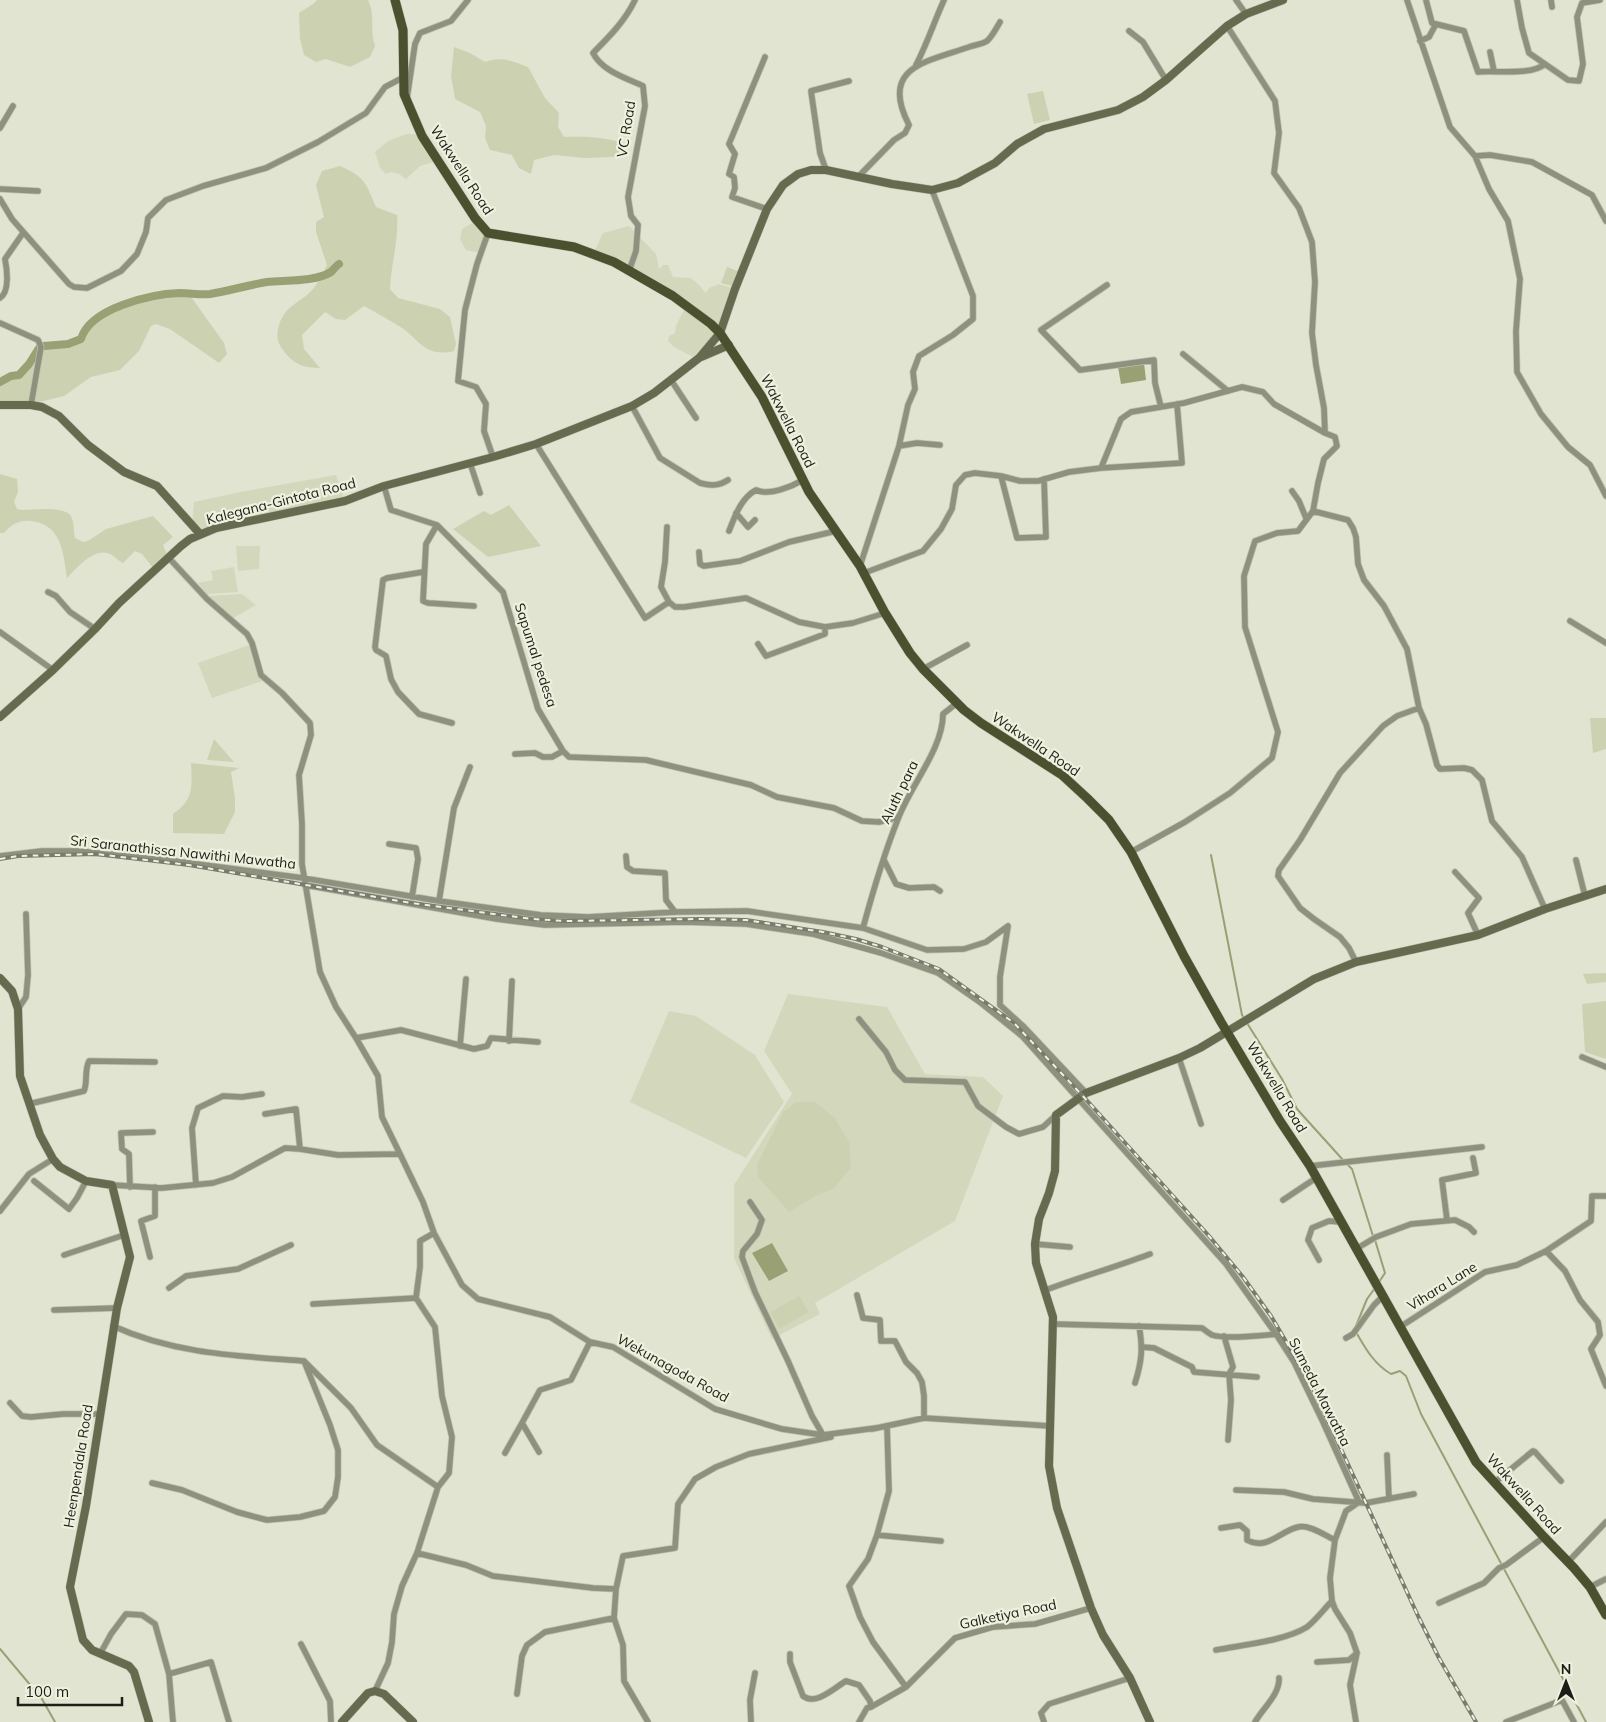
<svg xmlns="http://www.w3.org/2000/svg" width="1606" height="1722" font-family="Mulish,sans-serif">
  <rect width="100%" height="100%" fill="#e0e4d1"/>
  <path fill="#d3d8bd" d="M406,134H414L422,136L437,161L420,166L406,179L399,174L391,172L386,174L380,168L375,152L388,141Z
    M477,220L488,233L481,253L466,250L460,239L462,229Z
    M629,226L656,254L659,269L663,265H668L673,277L691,278L698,284L706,293L709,288L719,284L735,289L720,333L711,338L693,357L674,347L668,341L669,336L675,333L676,326L686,305L592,253L596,248L603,233Z
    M336,475L345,501L200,534L192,525L194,502L240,492Z
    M236,546H260L259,569L238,571Z
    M234,567L238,592L207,594L198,583L213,580L211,571Z
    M242,594L256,605L233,618L209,596Z
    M249,645L262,681L212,698L198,663Z
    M788,994L887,1007L925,1074L983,1077L1003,1096L955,1221L815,1303L820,1314L772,1339L734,1258V1185L792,1094L764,1051Z
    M669,1011L696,1016L755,1055L784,1102L746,1158L630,1102Z"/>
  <path fill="#ccd2b1" d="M317,0H368C376,17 369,29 375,46L370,57L350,67L326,59L316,62L304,55L300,39L299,13L313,4Z
    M454,47L470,53L485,62C502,56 512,61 528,67L545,98L559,113L558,127L564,137C586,136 605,137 626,144L627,154L613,157L585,158L554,155L534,160L531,174L519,168L512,155L490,150L485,138L486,126L480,112L455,99L451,76Z
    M1043,91L1050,120L1034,124L1027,94Z
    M340,166C365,177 366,183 376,207L397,215C399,240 391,264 390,289L398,298L440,309L450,317L456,344L454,351C424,358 420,339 399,326C388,319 376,313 364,306L345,320L336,319L325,312L302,335L304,349L320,368C306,368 295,365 286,354C279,345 276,340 278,329C284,304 299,305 313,289C319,282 323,272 327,265L316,232V222L324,217L316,185L322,171Z
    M727,267L738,271L732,286L721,283Z
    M181,293L189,294L224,343L227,354L219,363L170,329L156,324L151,326L139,351L120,370L91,377L64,396L31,404L0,403V379L19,375L29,364L40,347L68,344L81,339C91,305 150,297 181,293Z
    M0,474L17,479L18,492L14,502L17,509L23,510C34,510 62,506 70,515C75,521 73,531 75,538L83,542L88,541L106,529L153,516L173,537L163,545L168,557L154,569L142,554L135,551L123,563C118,561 115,556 110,554C94,547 77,568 67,578C63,552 62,525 31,521C19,520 12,524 4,533H0Z
    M509,505L541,546L488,557L453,529L484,511L491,515Z
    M1590,718H1606V749L1593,753Z
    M214,739L234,762L207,760Z
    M191,763L239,768L231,772L235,798V812L224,834L173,833V814C194,800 192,786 191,763Z
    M1606,973V982L1587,984L1583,974Z
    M1606,1001V1059L1585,1052L1582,1004Z
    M796,1102H815L835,1118L849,1142L851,1168L834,1188L816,1196L789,1212L758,1177L757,1165L783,1112Z
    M799,1296L809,1312L779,1329L770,1312Z"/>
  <path fill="#98a074" d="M1144,363L1146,380L1121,384L1118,367Z
    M772,1243L788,1271L769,1281L752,1253Z"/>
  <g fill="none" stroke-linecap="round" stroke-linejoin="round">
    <path stroke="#98a074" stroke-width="2" d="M1211,855L1242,1015L1245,1019
      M1247,1023L1282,1079L1297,1109L1343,1160
      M1346,1163L1352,1169L1373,1236
      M1375,1240L1385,1273L1379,1282
      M1356,1326L1367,1299L1375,1288
      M1356,1332C1365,1348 1374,1364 1391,1374L1400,1371L1406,1376L1421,1414L1586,1722
      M0,1649L42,1699L55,1722"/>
    <path stroke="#98a074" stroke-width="8" d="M44,346L68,344L81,339C90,308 151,294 180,293C190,293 200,295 210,294C229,291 248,285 267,282C285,280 315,282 331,272C333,270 336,266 339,264
      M0,382L11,376L19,375L29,364L39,348"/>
    <defs>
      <path id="street" d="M1236,0L1246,14
        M1407,0L1450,127L1475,156L1489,189L1508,221L1520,279L1516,331L1517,372L1541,414L1568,447L1590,465L1606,496
        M1426,0L1432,23L1464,31L1478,72C1497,70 1531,76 1545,64
        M1517,0L1522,28L1529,53L1568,80L1579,81L1583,64L1577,17L1582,3L1600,0
        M1551,0L1552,7
        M1227,26L1275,101L1279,133L1274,173L1299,208L1312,242L1315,282L1312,333L1316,365L1324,408L1325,433L1335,437L1337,446L1324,459L1318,483L1313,511L1348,520L1353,528L1356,537L1358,564L1364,580L1384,606L1407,649L1419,708
        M1129,31L1143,42L1166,80
        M1420,41L1429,37L1436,24
        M1490,52L1494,71
        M765,57L729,144L735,154L729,174L734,177L735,188L732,197L767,209
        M916,65C927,44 934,22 944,0
        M407,98L415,44L420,33L451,21L468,0
        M0,128L13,106
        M1475,156L1490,155L1532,162L1592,195L1606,221
        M826,170L820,153L811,91L849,81
        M858,177L894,140L905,133L909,125C879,67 926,62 969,47C974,45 983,44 987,41C992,37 997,27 1000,22
        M0,189L38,191
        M0,199L12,219L69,284L74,287L87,288L121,271L137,254L146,232L148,218L166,200L203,186L266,168L318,142L366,113L385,87L404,77
        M488,233L477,264L465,310L458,381L476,387L486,404L484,431L493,457
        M629,271L636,251L638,225L631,216L628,197L645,106L643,86C626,78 602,71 593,53C609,37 625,21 635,0
        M1107,285L1041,330L1080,370L1154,360L1155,383L1161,407
        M0,298C10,292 7,269 5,259L23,233
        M0,323L38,340L41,347L31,405
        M1183,354L1228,391
        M671,380L696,418
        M632,406L660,458L700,483C711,486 719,486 728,480
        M536,444L645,618L669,602
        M899,446L917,443L940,445
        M470,463L480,493
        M1101,468L1182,463L1177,404
        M1001,476L1017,538L1046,537L1044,479
        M384,486L391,510L437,525L503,592L538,709L563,751L569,757L646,760L751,785L777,797L834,808L862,821L879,822L898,817
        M1292,491L1299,501L1306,518
        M736,513L748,527L755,520
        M437,525L426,544L423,601L428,603L474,606
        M667,527L665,562L661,587L669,602L675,607H684L746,598L799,622L825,627L853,623L885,613
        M729,531C735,516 741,498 756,490C769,496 791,487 803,480
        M699,552L700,564L704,566L740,561L789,542L836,531
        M168,557L207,599L247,634L252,643L261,675L282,693L310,723L311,735L299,775L302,824V864L320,972L336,1007L356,1038L378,1076L382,1117L400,1154
        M860,566L899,446L908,405L915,389L913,372L919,356L953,335L973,319V296L932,190
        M423,572L387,578L383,580L375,647L376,650L386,656L391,679L398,692L419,714L452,723
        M864,573L923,551L941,529L952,509L956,485L965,475L975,473L1001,476L1020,481H1038L1069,472L1101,468L1121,419L1131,412L1184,403L1242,387L1263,392L1274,404L1325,433
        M48,592L56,596L70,612L95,629
        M1570,621L1606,643
        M0,632L53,670
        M758,644L766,656L825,634V627
        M923,669L967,645
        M515,754L535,753L543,757H552L563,751
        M389,844L416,848L418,859L412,897
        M1131,852L1185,822L1230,793L1272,758L1278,732L1245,627L1244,576L1255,541L1277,533L1298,531L1313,511
        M0,856L42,851H78L167,860L303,878L439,901L541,915L588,917L675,912L747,911L863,928L927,950L964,949L986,942L1008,926L1000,977V1005L1023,1026L1086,1093
        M626,856L627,867L633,871L665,873L666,900L675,912
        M884,860L896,884L909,888L934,887L940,891
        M1576,860L1585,896
        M1455,872L1479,898L1468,913L1478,935
        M305,885L497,919L545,925L684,922L746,924L813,934L881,953L938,973L981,1003L1022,1036L1226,1264L1276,1334L1294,1362L1323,1422L1359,1502L1346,1511L1335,1540L1330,1578L1332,1601L1335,1609L1350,1633L1357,1653L1350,1685L1356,1722
        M439,901L454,808L470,767
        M863,928C873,891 884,854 898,819C910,786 943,749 943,714L957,703
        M1356,962L1349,948L1340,937L1314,919L1300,908L1278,876L1279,870L1300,840L1340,773L1383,726L1397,716L1419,708L1426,724L1437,765L1440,769L1464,768L1472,770L1482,780L1492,821L1522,857L1545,909
        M18,1009L26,997L28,975L26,914
        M859,1019L886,1052L895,1070L905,1080L965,1082L978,1106L1006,1127L1019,1134L1043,1127L1056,1115
        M356,1038L401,1030L474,1049L487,1046L491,1038L538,1042
        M509,1041L512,981
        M460,1046L466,979
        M1582,1057L1606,1067
        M1179,1058L1201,1124
        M29,1104L84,1091C88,1081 84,1071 89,1061L155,1062
        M265,1114L296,1109L300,1149
        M1310,1166L1482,1147
        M34,1181L69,1209L77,1198L86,1181
        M112,1185L162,1188L213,1183L232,1177L285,1148L300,1149L338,1155L400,1154L423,1202L434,1233L462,1285L478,1299L550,1317L590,1342L613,1347L715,1409L782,1429L823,1435L876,1428
        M196,1185L192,1128L198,1108L223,1096L242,1097L262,1094
        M130,1187L129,1154L122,1149L121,1133L153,1132
        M1283,1200L1316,1178
        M750,1202L762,1220L757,1234L743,1251L742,1257L755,1292L788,1361L812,1416L823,1435
        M0,1211L29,1174L53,1159
        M1447,1220L1442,1180L1476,1173L1473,1158
        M1035,1244L1070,1247
        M1356,1249L1376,1237L1411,1224L1455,1220L1469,1227L1474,1232
        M1546,1251L1591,1221L1592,1196H1606
        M64,1255L124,1235
        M150,1257L141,1221L155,1216V1187
        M1319,1260L1308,1240L1312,1228L1329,1221L1341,1222
        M169,1288L186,1276L238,1269L291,1245
        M1046,1290C1080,1277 1116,1267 1150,1254
        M857,1295L863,1318L880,1320L881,1341H895L906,1362L917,1373L922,1382L924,1396V1418
        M313,1304L416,1298
        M54,1310L117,1308
        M1052,1324L1202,1328C1205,1330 1208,1333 1212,1335C1224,1339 1262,1336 1276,1334
        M113,1326C174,1354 239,1356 304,1361
        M1400,1327L1485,1272L1517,1265L1546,1251L1565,1271L1580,1300L1598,1322L1600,1335L1591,1349L1606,1386
        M1224,1336L1233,1367L1229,1374L1231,1400L1228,1440
        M1346,1338L1353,1334L1374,1305L1383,1296
        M1142,1347L1154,1348L1192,1367L1194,1372L1257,1377
        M1135,1383C1142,1361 1143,1348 1139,1326
        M10,1403L22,1416L31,1417L63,1414H99
        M887,1426L889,1491L877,1535L868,1559L849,1586L860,1617L873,1642L906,1687
        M872,1429L924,1418L1050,1426
        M539,1452L522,1423L540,1390L571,1380L590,1342
        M505,1453L522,1423
        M1387,1455L1389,1499
        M152,1483L182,1490L237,1512L267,1520L300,1517L324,1511L335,1497L338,1477V1450L330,1425L304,1361L351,1408L377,1445L438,1487
        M1494,1483L1533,1451L1535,1452L1561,1481
        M1236,1490L1284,1492L1313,1499L1366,1503L1414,1494
        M1221,1528L1240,1525L1247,1531V1540C1267,1551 1280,1531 1298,1527C1309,1524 1326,1536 1335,1540
        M877,1535L941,1541
        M417,1553L466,1565L493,1576L593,1588L616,1589
        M1568,1562L1606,1522
        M1590,1587L1606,1579
        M1439,1603L1484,1583L1499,1568L1506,1565L1544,1537
        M301,1644L330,1701L331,1722
        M1216,1650C1242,1645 1285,1641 1307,1627C1316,1620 1324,1609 1332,1601
        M100,1654L111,1634L126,1614L142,1615L155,1624L169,1674L173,1722
        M790,1654V1662L803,1696C816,1706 834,1688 846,1681L859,1685L870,1701L871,1707
        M1317,1662L1349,1660L1357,1653
        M169,1674L211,1662L229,1722
        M375,1691L388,1663L392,1642L394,1614L402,1586L417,1553L438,1487L449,1473L452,1437L442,1396L435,1327L416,1298L420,1267V1241L434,1233
        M517,1694L522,1656L527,1645L545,1632L614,1618
        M648,1722L624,1681L623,1645L614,1618L616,1589L623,1556L675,1548L678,1504L695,1479L716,1467L749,1454L831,1437
        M751,1722L750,1700L755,1673
        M859,1722L867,1708L871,1707L906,1687L955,1638L993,1627L1035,1624L1091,1608
        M1044,1722L1041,1713L1049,1704L1130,1678
        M1255,1722C1263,1708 1280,1694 1279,1678
        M1506,1722L1562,1700L1574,1722"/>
      <path id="secondary" d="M701,357L729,345
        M0,405H31L42,407L59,416L88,445L124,472L157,486L200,534
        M0,717L53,670L95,629L119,603L181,546L190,539L216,528L345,501L384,486L493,457L536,444L632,406L654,393L699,358L720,333L735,289L767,209L783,185L798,174L811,170H826L892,184L932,190L958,183L995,163L1017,144L1044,129L1118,110L1143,97L1166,80L1227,26L1246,14L1283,0
        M0,978L12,991L18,1009L20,1076L40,1135L53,1159L60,1167L86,1181L112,1185L130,1257L117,1308L86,1506L70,1587L83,1640L92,1650L129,1666L134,1672L149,1722
        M342,1722L368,1693L375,1691L384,1694L413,1722
        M1150,1722L1130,1678L1103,1635L1091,1608L1057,1508L1049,1466L1053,1317L1036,1263L1035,1244L1039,1219L1049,1193L1055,1171L1056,1115L1086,1093L1179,1058L1200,1048L1314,979L1356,962L1478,935L1545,909L1606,889"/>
      <path id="primary" d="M395,0L403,30L404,94L422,136L475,218L488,233L574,247L614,262L673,296L711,324L720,333L762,397L809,492L860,566L885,613L910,653L923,669L964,710L981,723L1062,775L1087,798L1109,820L1131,852L1184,956L1221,1022L1280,1121L1310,1166L1476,1462L1544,1537L1574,1568L1590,1587L1606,1615"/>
    </defs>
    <use href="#street" stroke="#bdc0b0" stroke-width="7"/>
    <use href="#secondary" stroke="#bdc0b0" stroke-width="9"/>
    <use href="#primary" stroke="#bdc0b0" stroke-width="10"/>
    <use href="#street" stroke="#8e917e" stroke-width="5.5"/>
    <use href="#secondary" stroke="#666b4f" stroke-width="8"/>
    <use href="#primary" stroke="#4b502e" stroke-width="9"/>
    <defs>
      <path id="rail" d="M0,859L18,856L96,854L189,865L411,903L532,919L565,921L701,919L746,920L823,932L856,939L882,947L939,969L1014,1023L1082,1095L1209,1236L1243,1277L1271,1316L1311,1384L1419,1618L1439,1658L1476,1722"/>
    </defs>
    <use href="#rail" stroke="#797b6e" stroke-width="4"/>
    <use href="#rail" stroke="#eef1de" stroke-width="2" stroke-dasharray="5.5" stroke-linecap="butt"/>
  </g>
  <g text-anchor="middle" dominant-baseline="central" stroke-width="4.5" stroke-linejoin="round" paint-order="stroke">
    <g font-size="14" fill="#1d1e17" stroke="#eef1de">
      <text transform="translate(626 129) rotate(-81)">VC Road</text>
      <text transform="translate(462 170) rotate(57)">Wakwella Road</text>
      <text transform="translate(788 421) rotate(63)">Wakwella Road</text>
      <text transform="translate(281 501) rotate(-14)">Kalegana-Gintota Road</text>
      <text transform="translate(536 655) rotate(72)">Sapumal pedesa</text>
      <text transform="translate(1036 744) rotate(34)">Wakwella Road</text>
      <text transform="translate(899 792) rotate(-64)">Aluth para</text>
      <text transform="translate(183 852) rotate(6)">Sri Saranathissa Nawithi Mawatha</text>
      <text transform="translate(1277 1087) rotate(59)">Wakwella Road</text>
      <text transform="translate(1442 1286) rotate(-32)">Vihara Lane</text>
      <text transform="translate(673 1368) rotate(29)">Wekunagoda Road</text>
      <text transform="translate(1320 1392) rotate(63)">Sumeda Mawatha</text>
      <text transform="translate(78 1466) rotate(-81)">Heenpendala Road</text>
      <text transform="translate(1524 1494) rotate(48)">Wakwella Road</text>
      <text transform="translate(1008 1614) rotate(-12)">Galketiya Road</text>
    </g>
  </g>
  <g transform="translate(1566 1682)" stroke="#eef1de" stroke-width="4" paint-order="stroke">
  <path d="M0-4L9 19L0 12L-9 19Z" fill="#1d1e17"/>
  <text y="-8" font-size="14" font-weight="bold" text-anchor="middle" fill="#1d1e17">N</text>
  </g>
  <path d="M18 1697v8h104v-8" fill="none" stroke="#1d1e17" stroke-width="2.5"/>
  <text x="25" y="1697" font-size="15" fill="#1d1e17" stroke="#eef1de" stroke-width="4" paint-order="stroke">100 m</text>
</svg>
